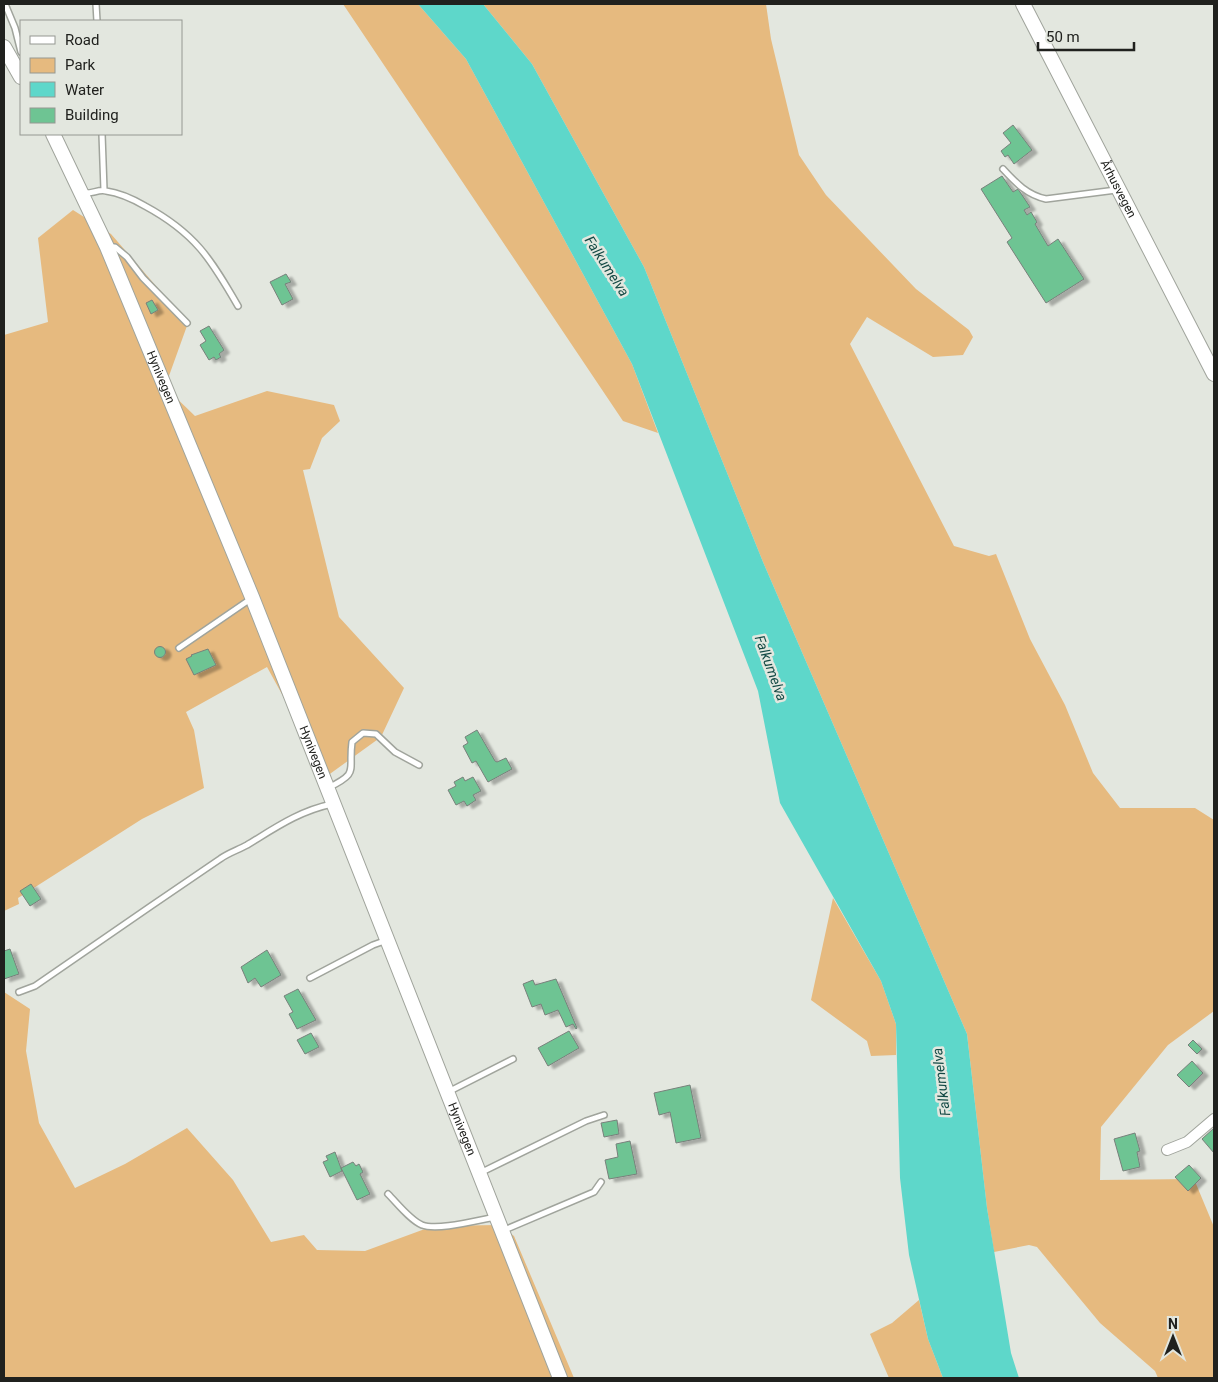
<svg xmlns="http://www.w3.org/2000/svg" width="1218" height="1382" font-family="Roboto,sans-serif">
  <defs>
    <filter id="shadow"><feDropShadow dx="5.5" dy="3" stdDeviation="1" flood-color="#0004"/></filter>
  </defs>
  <rect width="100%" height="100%" fill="#e3e7df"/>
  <path fill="#e6ba7f" d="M343,4H418L466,59L632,364L658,433L623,421Z
    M483,4H766L771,39L799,155L826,195L916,289L969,330L973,337L963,355L933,357L867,317L850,344L954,546L989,556L996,554L1030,639L1065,705L1093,773L1120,808H1195L1214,820V1011L1168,1045L1101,1127L1100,1180L1194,1179L1214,1227V1378H1158L1155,1371L1100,1323L1037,1247L1029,1245L994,1252L987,1208L967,1034L763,562L644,267L532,64Z
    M73,210L111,234L188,323L165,387L195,416L267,391L334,405L340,421L322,438L310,469L303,470L339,617L404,688L381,737L327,776L267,667L186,712L194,730L204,788L142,819L18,898L19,904L4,911V335L48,322L38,238Z
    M833,898L881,981L896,1024V1055L871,1056L867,1041L811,1000Z
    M4,992L30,1009L26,1051L39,1123L75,1188L125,1164L187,1128L233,1180L271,1242L304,1235L317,1250L365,1251L433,1226L499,1225L514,1236L574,1378H4Z
    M919,1300L928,1339L943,1378H889L870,1334L892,1323Z"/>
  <path fill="#5ed7ca" d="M418,4H483L532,64L644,267L763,562L967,1034L987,1208L1011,1353L1019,1378H943L928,1339L909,1255L900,1178L896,1024L881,981L780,803L758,691L632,364L466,59Z"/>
  <path fill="#6ec493" stroke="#78807b" filter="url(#shadow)" d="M1013,125L1032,150L1014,164L1008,155L1005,157L1001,151L1011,143L1003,133Z
    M1002,176L1013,192L1018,189L1030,207L1024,210L1027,215L1031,212L1037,222L1035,224L1048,246L1058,239L1084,279L1046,303L1007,242L1012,238L981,189Z
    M286,274L291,282L285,284L293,299L282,305L270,282Z
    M152,300L158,310L151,314L146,303Z
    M209,326L224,350L219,354L221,357L216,360L214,357L209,360L200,345L206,341L200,331Z
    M154.5 652a5.5 5.5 0 1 1 11 0a5.5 5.5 0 1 1-11 0Z
    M208,649L216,665L194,675L186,659L192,656L191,655Z
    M477,730L495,761L497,762L506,758L512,769L488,782L476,761L472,763L463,746L468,743L465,737Z
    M463,777L465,781L473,777L481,791L473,795L476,800L467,806L464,801L456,805L448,790L456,786L454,782Z
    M31,884L41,899L30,906L20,891Z
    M10,949L19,974L4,979V951Z
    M267,950L281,975L261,987L255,978L248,983L241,967Z
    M556,979L577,1028L576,1029L573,1024L566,1027L558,1010L545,1015L541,1004L532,1007L523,984L533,980L535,985Z
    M298,989L316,1020L297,1029L289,1014L293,1012L284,996Z
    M569,1031L579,1048L548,1066L538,1048Z
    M311,1033L319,1047L305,1054L297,1040Z
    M1193,1040L1202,1049L1197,1054L1188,1045Z
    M1192,1061L1203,1073L1189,1087L1177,1075Z
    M690,1085L701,1138L676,1143L670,1112L659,1115L654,1093Z
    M617,1120L619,1134L604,1137L601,1123Z
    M1214,1128V1153L1202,1139Z
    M1135,1133L1140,1151L1137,1152L1140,1167L1123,1171L1114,1139Z
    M630,1141L637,1174L609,1179L605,1160L618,1157L616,1144Z
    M335,1152L342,1171L330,1177L323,1162L328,1160L326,1156Z
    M353,1162L356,1166L359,1164L363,1172L360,1174L370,1194L357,1200L341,1168Z
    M1189,1165L1201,1178L1188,1191L1175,1177Z"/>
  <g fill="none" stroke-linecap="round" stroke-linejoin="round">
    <defs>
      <path id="lane" d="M5,4L15,28L21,52
        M96,4L97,21
        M102,134L104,190
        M1003,169C1016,183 1027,195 1046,199L1116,190
        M84,193C92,194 99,189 106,191C120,193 133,199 145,206C195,233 211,259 238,306
        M108,247H115L127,257L143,278L187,323
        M179,648L252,598
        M328,788C360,772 348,772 352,742L363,733L376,734L395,752L419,765
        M310,978L373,945L387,940
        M19,992L35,986C97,943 158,901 220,859C228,853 238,850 247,845C275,828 299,811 332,804
        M448,1092L513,1059
        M480,1173L586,1121L604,1115
        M388,1194C397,1203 410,1220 422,1225C438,1231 478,1220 496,1217
        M502,1231L594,1192L601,1182"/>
      <path id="street" d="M1167,1150L1187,1142L1214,1119"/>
      <g id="secondary">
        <path id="s1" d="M1023,4L1214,374"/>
        <path d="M4,47L21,77"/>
        <path id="s2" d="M53,134L107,247L252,597L560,1378"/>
      </g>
    </defs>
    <use href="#lane" stroke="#a0a49c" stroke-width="8"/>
    <use href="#street" stroke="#a0a49c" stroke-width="12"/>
    <use href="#secondary" stroke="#a0a49c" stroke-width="16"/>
    <use href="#lane" stroke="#fff" stroke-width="5"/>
    <use href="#street" stroke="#fff" stroke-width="10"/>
    <use href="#secondary" stroke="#fff" stroke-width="14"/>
  </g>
  <g text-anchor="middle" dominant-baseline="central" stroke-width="5" stroke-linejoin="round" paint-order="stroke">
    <g font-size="12" fill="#20211e" stroke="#e3e7df">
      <text stroke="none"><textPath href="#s1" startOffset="208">Århusvegen</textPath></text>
      <text stroke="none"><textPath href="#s2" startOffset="266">Hynivegen</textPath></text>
      <text stroke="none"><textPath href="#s2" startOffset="671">Hynivegen</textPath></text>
      <text stroke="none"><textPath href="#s2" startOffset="1076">Hynivegen</textPath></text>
    </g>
    <g font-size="14" font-style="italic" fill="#134944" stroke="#e3e7df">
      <text transform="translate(607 266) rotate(57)">Falkumelva</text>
      <text transform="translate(771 668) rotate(70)">Falkumelva</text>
      <text transform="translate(941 1082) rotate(-97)">Falkumelva</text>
    </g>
  </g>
  <rect width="1218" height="1382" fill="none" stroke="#20211e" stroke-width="10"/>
  <rect x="20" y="20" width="162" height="115" fill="#e3e7df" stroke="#959892"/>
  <rect x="30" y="36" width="25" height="8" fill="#ffffff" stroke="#959892"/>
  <text x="65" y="45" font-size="15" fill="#20211e">Road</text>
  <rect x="30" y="58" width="25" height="15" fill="#e6ba7f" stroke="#959892"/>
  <text x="65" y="70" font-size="15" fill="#20211e">Park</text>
  <rect x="30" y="82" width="25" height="15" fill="#5ed7ca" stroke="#959892"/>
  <text x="65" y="95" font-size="15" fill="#20211e">Water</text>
  <rect x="30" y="108" width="25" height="15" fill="#6ec493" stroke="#959892"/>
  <text x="65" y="120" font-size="15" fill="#20211e">Building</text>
  <g transform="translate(1173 1337)" stroke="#e3e7df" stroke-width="4" paint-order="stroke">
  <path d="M0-4L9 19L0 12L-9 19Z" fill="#20211e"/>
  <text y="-8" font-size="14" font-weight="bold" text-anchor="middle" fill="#20211e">N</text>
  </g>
  <path d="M1038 42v8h96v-8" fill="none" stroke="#20211e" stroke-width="2.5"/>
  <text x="1046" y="42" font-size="15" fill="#20211e" stroke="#e3e7df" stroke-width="4" paint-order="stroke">50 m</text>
</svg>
